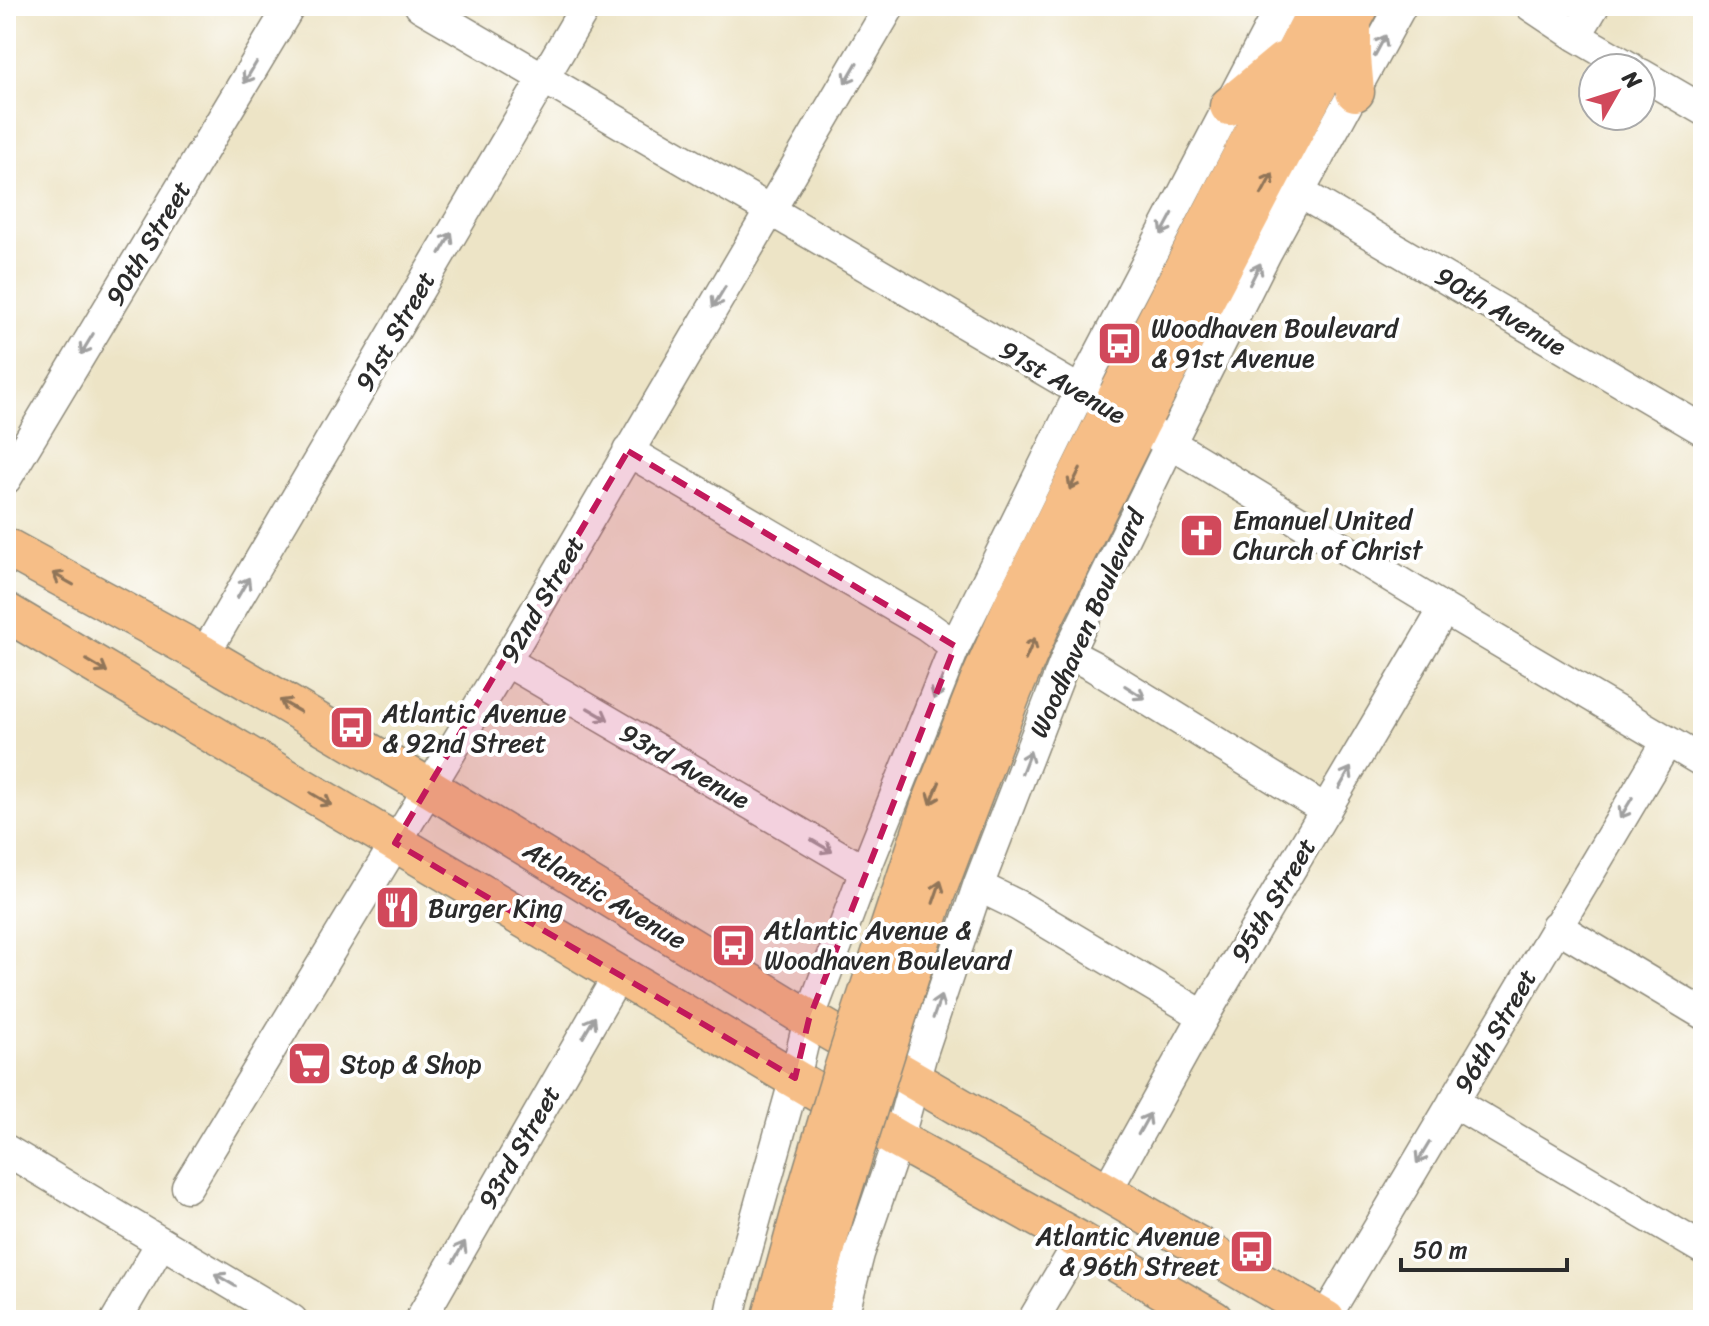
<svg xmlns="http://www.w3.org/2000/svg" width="1709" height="1326" font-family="Sriracha,sans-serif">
  <rect width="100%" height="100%" fill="#fff"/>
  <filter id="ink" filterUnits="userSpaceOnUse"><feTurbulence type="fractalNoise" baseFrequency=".0125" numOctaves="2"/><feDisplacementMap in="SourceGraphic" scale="16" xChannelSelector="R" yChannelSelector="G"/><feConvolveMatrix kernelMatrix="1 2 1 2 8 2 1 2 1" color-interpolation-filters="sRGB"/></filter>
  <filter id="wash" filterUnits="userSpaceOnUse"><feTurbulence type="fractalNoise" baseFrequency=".006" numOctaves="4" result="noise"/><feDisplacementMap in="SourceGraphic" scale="32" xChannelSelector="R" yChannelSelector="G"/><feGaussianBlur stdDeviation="1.8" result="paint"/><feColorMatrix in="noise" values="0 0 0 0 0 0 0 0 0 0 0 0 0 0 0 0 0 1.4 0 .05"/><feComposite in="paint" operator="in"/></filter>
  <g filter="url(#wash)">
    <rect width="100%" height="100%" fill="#ede4c6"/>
  </g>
  <g filter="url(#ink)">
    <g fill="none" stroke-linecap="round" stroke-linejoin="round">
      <defs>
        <path id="minor" d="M420,6L1188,454L1444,609L1703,762
          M1531,6L1576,36L1631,68
          M1576,36L1594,6
          M1641,74L1703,110
          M1299,192L1703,430
          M628,451L926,625L955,646
          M6,479L290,6
          M1068,653L1093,666L1326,810
          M204,655L586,6
          M506,661L865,871
          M978,886L1019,906L1204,1016
          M1556,926L1703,1014
          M1453,1102L1703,1249
          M6,1150L292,1320
          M187,1187L506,661L890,6
          M1106,1192L1204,1016L1444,609
          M116,1320L161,1243
          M420,1320L619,974
          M729,1320L733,1300L795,1078L809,1019L865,871L955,646L1092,368L1281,6
          M842,1320L859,1254L898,1140L922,1053L978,886L1068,653L1170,444L1266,253L1401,6
          M1033,1320L1080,1241
          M1324,1320L1667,742"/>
        <path id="major" d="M1352,23V58L1355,92
          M1229,106L1282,62
          M6,547L204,655L430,788L809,1019L1326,1320
          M6,612L898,1140L1080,1241L1214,1320
          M883,947L929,809L980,680L1014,603L1110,410L1319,6
          M913,966L936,893L1013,690L1044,618L1139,426L1360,6
          M771,1320L804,1200
          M807,1320L834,1217"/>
      </defs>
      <use href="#minor" stroke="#8c8878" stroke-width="33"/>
      <use href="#major" stroke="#8c8878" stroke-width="41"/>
      <use href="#minor" stroke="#fff" stroke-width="30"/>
      <use href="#major" stroke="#f6be87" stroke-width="38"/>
      <defs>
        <path id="major-bridge" d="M804,1200L842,1073L883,947
          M834,1217L913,966"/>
      </defs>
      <use href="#major-bridge" stroke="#8c8878" stroke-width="41" stroke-linecap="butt"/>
      <use href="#major-bridge" stroke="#f6be87" stroke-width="38"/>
    </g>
    <defs><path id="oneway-shaft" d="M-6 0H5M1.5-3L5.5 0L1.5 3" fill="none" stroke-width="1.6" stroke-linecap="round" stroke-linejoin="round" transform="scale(2)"/></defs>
    <g stroke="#a0a0a0">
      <use href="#oneway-shaft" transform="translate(1380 46) rotate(-62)"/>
      <use href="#oneway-shaft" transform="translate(250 73) rotate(121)"/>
      <use href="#oneway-shaft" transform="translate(851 73) rotate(120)"/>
      <use href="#oneway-shaft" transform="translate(1167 224) rotate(118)"/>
      <use href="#oneway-shaft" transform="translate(446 243) rotate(-60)"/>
      <use href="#oneway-shaft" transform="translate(1255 274) rotate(-63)"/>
      <use href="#oneway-shaft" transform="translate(719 297) rotate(121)"/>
      <use href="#oneway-shaft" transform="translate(87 344) rotate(121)"/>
      <use href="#oneway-shaft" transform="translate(243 588) rotate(-60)"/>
      <use href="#oneway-shaft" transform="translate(938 688) rotate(112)"/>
      <use href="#oneway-shaft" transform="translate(1135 692) rotate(32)"/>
      <use href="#oneway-shaft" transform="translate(598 714) rotate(30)"/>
      <use href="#oneway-shaft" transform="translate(1026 762) rotate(-69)"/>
      <use href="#oneway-shaft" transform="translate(1345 778) rotate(-60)"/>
      <use href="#oneway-shaft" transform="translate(1626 808) rotate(121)"/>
      <use href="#oneway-shaft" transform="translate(822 846) rotate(30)"/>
      <use href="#oneway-shaft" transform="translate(937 1007) rotate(-71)"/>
      <use href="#oneway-shaft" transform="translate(589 1027) rotate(-60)"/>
      <use href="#oneway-shaft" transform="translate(1144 1124) rotate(-61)"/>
      <use href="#oneway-shaft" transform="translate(1423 1153) rotate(121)"/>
      <use href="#oneway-shaft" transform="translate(459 1252) rotate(-60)"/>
      <use href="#oneway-shaft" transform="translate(225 1280) rotate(-149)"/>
    </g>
    <g stroke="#907459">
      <use href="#oneway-shaft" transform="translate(1267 184) rotate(-62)"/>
      <use href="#oneway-shaft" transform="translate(1075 479) rotate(116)"/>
      <use href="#oneway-shaft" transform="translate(63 579) rotate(-151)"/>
      <use href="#oneway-shaft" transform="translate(1030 649) rotate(-67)"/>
      <use href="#oneway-shaft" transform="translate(97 666) rotate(31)"/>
      <use href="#oneway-shaft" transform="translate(290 706) rotate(-150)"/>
      <use href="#oneway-shaft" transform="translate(935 793) rotate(112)"/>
      <use href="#oneway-shaft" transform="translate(321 799) rotate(31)"/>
      <use href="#oneway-shaft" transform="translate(937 892) rotate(-71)"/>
    </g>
  </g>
  <path fill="#c2185b" fill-opacity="0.2" stroke="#c2185b" stroke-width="6" stroke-dasharray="16 10" stroke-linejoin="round" d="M628,451L955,646L809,1019L795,1078L395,843Z"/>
  <defs>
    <symbol id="bus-square" viewBox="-11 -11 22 22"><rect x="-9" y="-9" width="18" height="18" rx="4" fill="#d1495b" stroke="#fff"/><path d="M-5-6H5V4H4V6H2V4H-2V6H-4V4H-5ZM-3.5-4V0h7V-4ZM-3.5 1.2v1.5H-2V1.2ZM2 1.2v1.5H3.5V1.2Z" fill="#fff"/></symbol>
    <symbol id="church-square" viewBox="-11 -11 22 22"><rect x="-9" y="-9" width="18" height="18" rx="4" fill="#d1495b" stroke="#fff"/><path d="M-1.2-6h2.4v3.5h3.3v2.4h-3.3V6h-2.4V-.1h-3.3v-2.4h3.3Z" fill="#fff"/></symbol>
    <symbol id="restaurant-square" viewBox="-11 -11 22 22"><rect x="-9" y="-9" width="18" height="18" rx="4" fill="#d1495b" stroke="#fff"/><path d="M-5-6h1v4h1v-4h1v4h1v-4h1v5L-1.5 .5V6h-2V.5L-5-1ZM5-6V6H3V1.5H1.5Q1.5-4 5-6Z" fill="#fff"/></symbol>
    <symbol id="supermarket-square" viewBox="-11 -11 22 22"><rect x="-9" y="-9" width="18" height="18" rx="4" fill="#d1495b" stroke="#fff"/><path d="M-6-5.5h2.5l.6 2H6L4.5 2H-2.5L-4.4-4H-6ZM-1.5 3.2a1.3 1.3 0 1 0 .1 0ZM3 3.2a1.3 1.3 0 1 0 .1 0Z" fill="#fff"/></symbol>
  </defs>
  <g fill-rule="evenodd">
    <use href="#bus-square" x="1094" y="318" width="51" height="51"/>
    <use href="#church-square" x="1176" y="510" width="51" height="51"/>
    <use href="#bus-square" x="326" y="702" width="51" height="51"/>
    <use href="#restaurant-square" x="372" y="882" width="51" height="51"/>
    <use href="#bus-square" x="708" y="920" width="51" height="51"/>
    <use href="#supermarket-square" x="284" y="1038" width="51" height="51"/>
    <use href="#bus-square" x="1226" y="1226" width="51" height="51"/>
  </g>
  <g text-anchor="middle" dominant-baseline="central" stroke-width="8" stroke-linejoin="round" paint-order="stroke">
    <g font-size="26" fill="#2b2b2b" stroke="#fff">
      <text transform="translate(148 243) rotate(-59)">90th Street</text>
      <text transform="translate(1501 311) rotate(31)">90th Avenue</text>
      <text transform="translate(395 331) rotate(-60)">91st Street</text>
      <text transform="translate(1063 382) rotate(30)">91st Avenue</text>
      <text transform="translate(542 599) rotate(-60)">92nd Street</text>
      <text transform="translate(1087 623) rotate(-66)">Woodhaven Boulevard</text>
      <text transform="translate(685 766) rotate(30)">93rd Avenue</text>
      <text transform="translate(605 895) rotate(31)">Atlantic Avenue</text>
      <text transform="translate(1273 900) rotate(-59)">95th Street</text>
      <text transform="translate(1495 1031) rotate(-60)">96th Street</text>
      <text transform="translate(519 1147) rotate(-60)">93rd Street</text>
    </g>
    <g font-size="26" fill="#2b2b2b" stroke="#fff" text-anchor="start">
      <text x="1151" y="328">Woodhaven Boulevard<tspan x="1151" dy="30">&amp; 91st Avenue</tspan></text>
      <text x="1233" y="520">Emanuel United<tspan x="1233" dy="30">Church of Christ</tspan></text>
      <text x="382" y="713">Atlantic Avenue<tspan x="382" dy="30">&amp; 92nd Street</tspan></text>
      <text x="428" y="908">Burger King</text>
      <text x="764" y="930">Atlantic Avenue &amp;<tspan x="764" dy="30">Woodhaven Boulevard</tspan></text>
      <text x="340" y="1064">Stop &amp; Shop</text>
      <text x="1220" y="1236" text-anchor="end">Atlantic Avenue<tspan x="1220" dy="30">&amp; 96th Street</tspan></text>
    </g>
  </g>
  <rect width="1709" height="1326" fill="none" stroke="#fff" stroke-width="32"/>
  <g transform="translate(1617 92) rotate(51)"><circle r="38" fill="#ffffff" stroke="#aaaaaa" stroke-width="2"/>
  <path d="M0-6L14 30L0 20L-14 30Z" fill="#d1495b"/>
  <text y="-12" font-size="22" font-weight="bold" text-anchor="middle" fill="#2b2b2b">N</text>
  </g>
  <path d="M1401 1258v12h166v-12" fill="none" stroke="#2b2b2b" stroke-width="4"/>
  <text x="1413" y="1258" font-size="24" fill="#2b2b2b" stroke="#ffffff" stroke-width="6" paint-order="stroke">50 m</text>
</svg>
